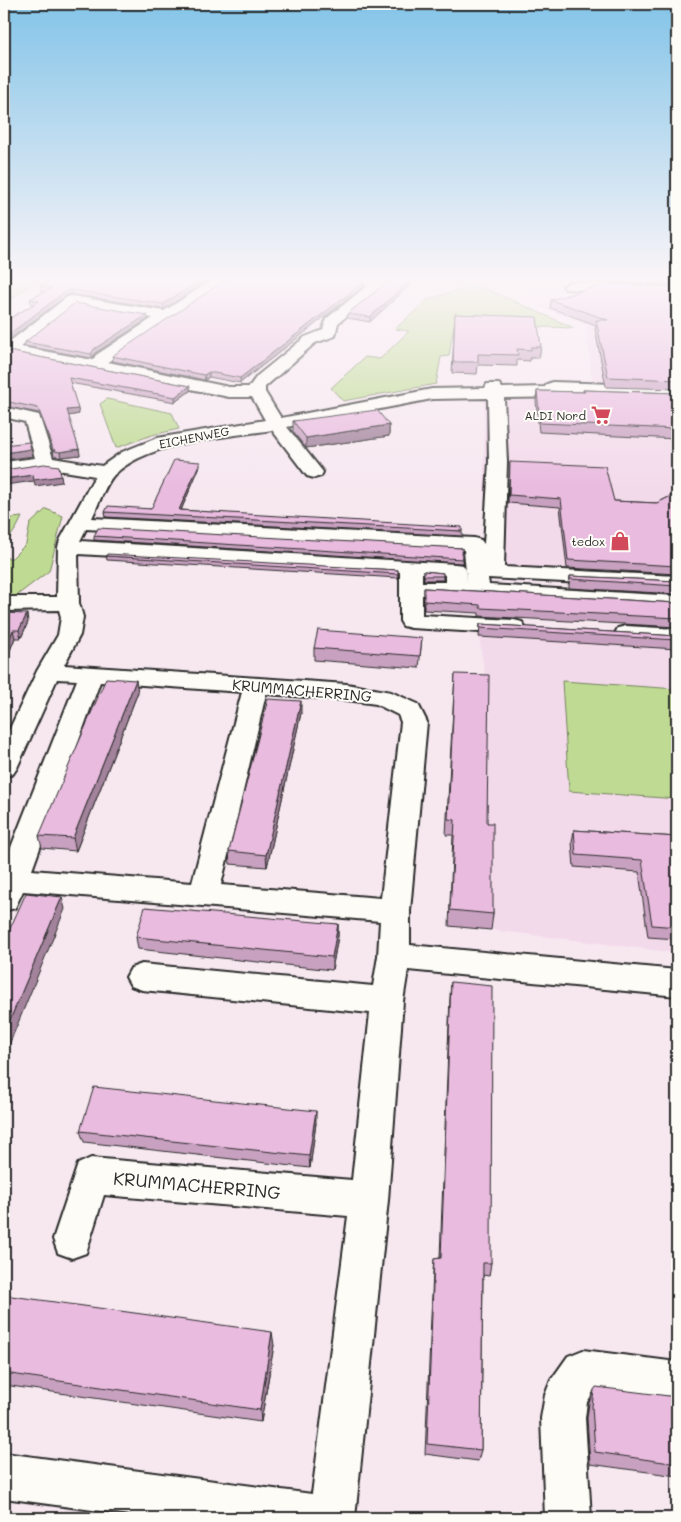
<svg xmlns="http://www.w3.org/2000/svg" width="681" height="1522" font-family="Mali,sans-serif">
  <rect width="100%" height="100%" fill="#f7e8f0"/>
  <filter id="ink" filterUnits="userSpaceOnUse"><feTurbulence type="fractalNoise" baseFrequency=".02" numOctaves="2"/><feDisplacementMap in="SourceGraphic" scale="10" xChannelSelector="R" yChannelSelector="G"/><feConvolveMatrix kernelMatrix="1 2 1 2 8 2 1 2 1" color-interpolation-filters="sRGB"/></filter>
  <g filter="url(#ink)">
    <path fill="#f3daeb" d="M566,282L677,286V590L484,579V394L594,396L586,325L516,298Z
      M479,637L677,649V953L491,930V839L485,838L487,690Z"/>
    <path fill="#bfdb93" stroke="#75835f" d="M4,277H43L4,304Z
      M440,277H459L574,328L454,324L449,356L441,357L436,384L343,401L331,388L365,357L380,359L409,331L395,329L429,299L467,288Z
      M107,399L172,413L179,429L152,435L116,448L100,404Z
      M46,509L63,516L49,571L16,596L4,597V558H12L26,544L30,524Z
      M22,517L17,527L4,546V519Z
      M562,681L677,689V799L569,791Z"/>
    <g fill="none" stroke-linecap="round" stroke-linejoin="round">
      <defs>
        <path id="minor" d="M217,277H233L108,362L229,387H249L257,376L305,337L323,330L326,319L368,285L340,280L338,277L377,279L397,277L338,323L335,336L315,343L265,387V392L281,418L432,389L485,388L487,384H499L502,388L545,387L547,384L553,382L677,386V396L580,393L572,397L504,398L507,462L504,567L677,576V588L488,578L489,585L677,596V610L422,595V615L514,620L522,622L525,627L522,632L514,634L411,628L403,626L400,621V572L78,554L79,603L83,617L80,635L64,665L347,684L391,692L418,704L427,722L410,911V945L677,970V996L408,970L403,1001L388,1200L355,1518H152L4,1498V1453L312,1494L348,1216L104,1195L86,1253L72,1258L58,1253L53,1239L78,1164L91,1158L352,1180L370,1013L142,990L131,986L126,977L131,968L142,964L373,986L378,956L380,921L23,891L15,908L4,911V865L77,680L57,679L17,768L13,774L4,777V741L37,671L58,635L61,617L59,610L4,611V597H57L58,547L60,540L95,476L45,468L4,474V462L35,458L25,422L4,417V407L39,415L53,458L102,466L122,452L157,438L265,420L252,397H229L99,370L84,369L9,354L4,352V346L67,297L72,296L164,311ZM75,305L153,318L96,355L93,360L21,347ZM488,398L489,462L484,544L481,540L474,538L92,518C98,506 106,482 115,474C152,440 224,438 272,430L307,476L314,478L321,476L323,472L287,427L432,399ZM86,529L464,550L467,583L466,570L463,565L455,564L80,541ZM422,573L445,575V582H422ZM100,682L242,692L192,883L32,870ZM266,694L347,700L376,704L398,715L401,722L381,898L221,885Z
          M570,282L677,286V294L565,289L563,286Z
          M626,626L677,629V643L618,638L615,633L618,628Z
          M583,1350L677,1362V1404L593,1393L587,1402L585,1418L591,1518H545L541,1418L545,1395L551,1380L568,1356Z"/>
      </defs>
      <use href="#minor" stroke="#2b2b2b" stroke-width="4"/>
      <use href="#minor" fill="#fdfcf7" fill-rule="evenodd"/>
    </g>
    <path fill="#c8a1c0" stroke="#2b2b2b" d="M214,277L164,309L72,294L67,295L4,344V322L34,304H31L30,299L45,291H41L40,286Z
      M394,277L370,322L347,318V314Z
      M618,277H643L642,283L618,282Z
      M364,286L240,383L209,377L205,380L113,361L112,356Z
      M677,287V389L606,387L595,329L596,325L550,308L551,300Z
      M455,314L541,347L539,358H530V361L517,360V366L478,365L477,374L452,373Z
      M147,315L148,319L95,353L92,358L25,346V342Z
      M4,349L8,351L190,386V391L175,402L70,383L79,414L68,416L79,449L80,455L61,457H56V455V457L54,456L52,446L39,413L4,406Z
      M583,390L677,393V439L539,432L536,401L537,391L583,392Z
      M293,421L389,425V436L306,448L293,432Z
      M510,462L614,501L657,503L677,493V574L567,568L560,507L508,503Z
      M200,466L181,510L462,531V536L106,517L105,512L151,509Z
      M94,536L462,548V563L94,540Z
      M106,556L398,570V578L107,560Z
      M424,571L443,573V580H424Z
      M570,576L677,581V594L569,588V584Z
      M424,588L677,603V627L479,616V613L424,610Z
      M4,613L28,622L21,638H15L4,665Z
      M480,624L677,636V649L479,637Z
      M422,638L419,668L314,660V648Z
      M455,674L487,823L493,914L491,930L449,926L453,835H446Z
      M138,692L76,851L42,848L39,836Z
      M301,713L267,867L230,864L229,851Z
      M574,830L677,837V939L648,937L639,872L574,867L572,842Z
      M338,924V936L332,970L138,949L136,937Z
      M451,982L491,1263L489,1276L483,1275L481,1450L478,1461L425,1454L433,1271L434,1259L440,1258L450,997Z
      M316,1123L310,1168L84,1142L80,1131Z
      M4,1295L274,1345L261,1422L4,1385Z
      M594,1390L677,1397V1476L590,1464L587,1418L589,1403Z"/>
    <path fill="#a3839c" stroke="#2b2b2b" d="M206,277H214L164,309L163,304Z
      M414,277H419L370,322V317Z
      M364,282V286L240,383V378Z
      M72,290V294L67,295L4,344V338L66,291Z
      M147,315L148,319L95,353L92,358L91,354L94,349Z
      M209,372V377L205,380L204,375Z
      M190,386V391L175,402V397Z
      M78,409L79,414L68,416L67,410Z
      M389,425V436L306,448V438Z
      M31,449L33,456L4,460V453Z
      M79,449L80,455L61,457L60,452Z
      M200,462V466L179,515V510Z
      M33,475L61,476L62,482L35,486L34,481L5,485L4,479Z
      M27,614L28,622L21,638L19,630Z
      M13,630L15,638L4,665V652Z
      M136,680L138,692L76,851L73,838Z
      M301,701V713L267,867L266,855Z
      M62,897L65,909L4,1057V1034Z
      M338,924V936L332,970V957Z
      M316,1111V1123L310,1168L309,1156Z
      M272,1332L274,1345L261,1422L260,1410Z"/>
    <path fill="#e9bbdf" stroke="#2b2b2b" d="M56,277H206L163,304L72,290L66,291L4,338V323L5,322H4L39,301L30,299L52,288L40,286Z
      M230,277H339L364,282L240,378L209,372L204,375L112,356Z
      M394,277H414L370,317L347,314Z
      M604,284L677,287V380L608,377L596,320H608L551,300Z
      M75,303L147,315L94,349L91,354L25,342Z
      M455,314L537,317L541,347H531V350L517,349L518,355L478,354V362H453Z
      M4,349L8,351L190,386L175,397L69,378L78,409L67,410L79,449L60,452L55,451L54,449L55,451H53L51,441L38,408L4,401Z
      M583,390L677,393V429L540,423L537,391L585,392Z
      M377,410L389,425L306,438L293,421Z
      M29,442L31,449L4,453V445Z
      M174,460L200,462L179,510L462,527V531L105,512L108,506L151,509Z
      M510,462L605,466L614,501L657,503L677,493V566L568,560L561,499L509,495Z
      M44,464L59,466L61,476L34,480L33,475L4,479V470Z
      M98,528L462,548V559L94,536Z
      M107,554L398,570V574L106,556Z
      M424,571L443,573V576H424Z
      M570,576L677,581V586L570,579Z
      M424,588L677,603V618L480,608V605L424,601Z
      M4,613L27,614L19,630H13L4,652Z
      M480,624L677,636V640L480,628Z
      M318,630L422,638L420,656L314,648Z
      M455,674L489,675L487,823H493V914L450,910L455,820L448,819Z
      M106,678L136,680L73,838L39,836Z
      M268,699L301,701L266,855L229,851Z
      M574,830L677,837V927L652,925L642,860L576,855Z
      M26,893L62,897L4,1034V942Z
      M145,907L338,924L332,957L136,937Z
      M451,982L492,986L491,1263H483L481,1450L427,1444L434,1259L441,1258Z
      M94,1087L316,1111L309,1156L80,1131Z
      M4,1295L272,1332L260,1410L4,1373Z
      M596,1387L677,1397V1464L595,1452L592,1406L594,1390Z"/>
  </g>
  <linearGradient id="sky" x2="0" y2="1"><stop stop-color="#83c4e8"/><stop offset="0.57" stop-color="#fbf5f8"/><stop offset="1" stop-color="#fbf5f8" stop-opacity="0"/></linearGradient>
  <rect width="681" height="490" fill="url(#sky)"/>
  <defs>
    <symbol id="supermarket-bare" viewBox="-9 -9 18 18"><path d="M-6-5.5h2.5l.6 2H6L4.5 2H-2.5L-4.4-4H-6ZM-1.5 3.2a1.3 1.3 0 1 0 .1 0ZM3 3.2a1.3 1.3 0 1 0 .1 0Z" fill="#d1495b" stroke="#fdfcf7" stroke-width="2.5" paint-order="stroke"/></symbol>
    <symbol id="shop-bare" viewBox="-9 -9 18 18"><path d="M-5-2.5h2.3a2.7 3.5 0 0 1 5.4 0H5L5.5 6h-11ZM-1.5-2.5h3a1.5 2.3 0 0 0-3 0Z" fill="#d1495b" stroke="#fdfcf7" stroke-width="2.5" paint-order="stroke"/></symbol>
  </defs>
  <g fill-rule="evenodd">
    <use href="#supermarket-bare" x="587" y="401" width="28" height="28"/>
    <use href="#shop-bare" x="606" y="527" width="28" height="28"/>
  </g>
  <g text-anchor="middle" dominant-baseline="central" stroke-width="4" stroke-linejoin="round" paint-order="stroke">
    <g font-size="12" fill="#2b2b2b" stroke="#fdfcf7" text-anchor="end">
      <text x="586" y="415">ALDI Nord</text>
      <text x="605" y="541">tedox</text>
    </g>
    <g font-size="12" fill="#2b2b2b" stroke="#fdfcf7">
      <text transform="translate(194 437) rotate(-11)">EICHENWEG</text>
    </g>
    <g font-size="15" fill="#2b2b2b" stroke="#fdfcf7">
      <text transform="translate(302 690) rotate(5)">KRUMMACHERRING</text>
    </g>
    <g font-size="18" fill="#2b2b2b" stroke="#fdfcf7">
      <text transform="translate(197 1185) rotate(5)">KRUMMACHERRING</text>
    </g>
  </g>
  <rect width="681" height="1522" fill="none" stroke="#fdfcf7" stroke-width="20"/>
  <rect x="10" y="10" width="661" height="1502" fill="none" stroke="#2b2b2b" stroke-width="2" filter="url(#ink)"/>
</svg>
